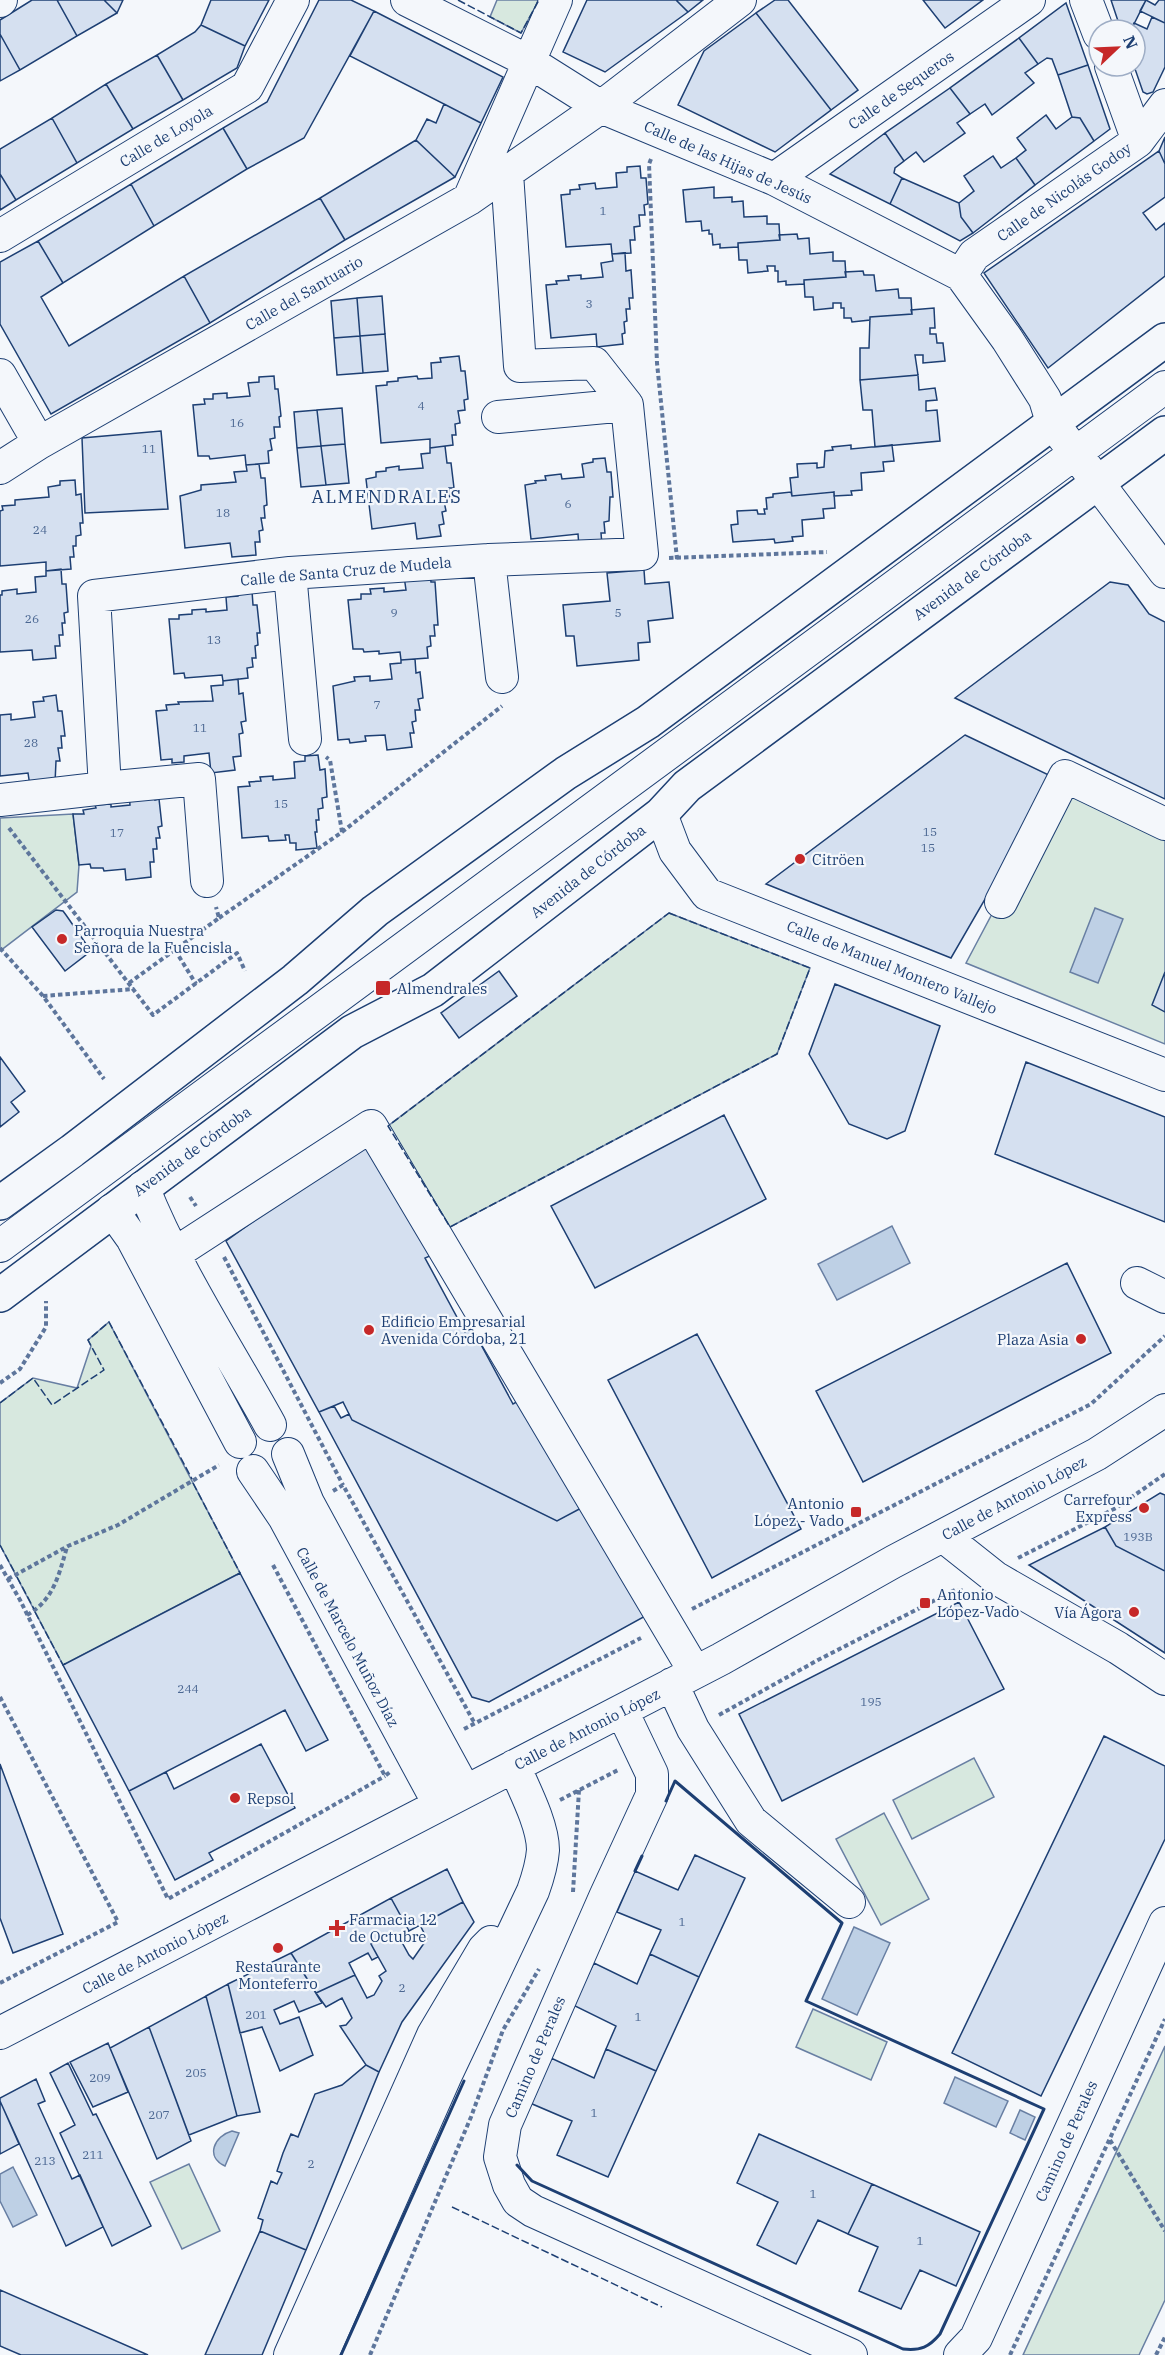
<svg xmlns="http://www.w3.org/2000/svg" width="1165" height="2355" font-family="'IBM Plex Serif',serif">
  <rect width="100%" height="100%" fill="#f4f7fb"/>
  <path fill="#d7e8df" stroke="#687fa3" stroke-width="1.5" d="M497,0H539L521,33L490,17Z
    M1065,776L1165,828V1044L966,963Z
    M73,814L79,865L77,892L0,951V818Z
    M669,913L810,968L777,1054L450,1227L388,1126Z
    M109,1322L240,1573L63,1665L0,1545V1403L33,1378L77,1388L91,1346L88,1340Z
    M974,1758L994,1797L912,1839L893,1800Z
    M884,1813L929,1899L881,1925L836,1839Z
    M813,2009L887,2042L871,2080L796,2047Z
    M1165,2046V2300L1139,2355H1023Z
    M189,2164L220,2231L182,2249L150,2182Z"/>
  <path fill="#bed0e5" stroke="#687fa3" stroke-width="1.5" d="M1095,908L1123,919L1098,983L1070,972Z
    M892,1226L910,1263L837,1300L818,1264Z
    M854,1927L890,1943L857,2015L822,1999Z
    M955,2077L1008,2101L996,2127L944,2103Z
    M1020,2110L1035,2117L1025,2140L1010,2133Z
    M232,2131L239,2133L225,2166C205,2157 214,2136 232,2131Z
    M13,2167L37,2215L13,2227L0,2201V2174Z"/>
  <path fill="#d5e0f0" stroke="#1d3f73" stroke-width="1.5" d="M32,0H57L77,36L20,70L0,34V20Z
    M57,0H104L117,13L77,36Z
    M104,0H123L117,13Z
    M211,0H269L245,46L201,25Z
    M319,0H351L374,11L304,138L247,169L223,128L267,102Z
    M587,0H676L688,12L605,72L563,52Z
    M676,0H703L688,12Z
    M775,0H788L858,90L831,110L756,13Z
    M923,0H983L945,28Z
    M1111,0H1146L1131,30H1121Z
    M1146,0L1155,5L1159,0H1165V23L1140,11Z
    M1066,3L1088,65L1058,75L1052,59L1047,58L1038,64L1019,38Z
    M374,11L503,77L481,123L350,56Z
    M756,13L831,110L775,152L678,105L704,51Z
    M1152,17L1165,23V67L1153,92L1147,94L1143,92L1134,66L1135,30H1131L1134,23L1147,29Z
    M201,25L245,46L237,68L183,100L157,55L195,32Z
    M0,34L20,70L0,81Z
    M1019,38L1038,64L1025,73L1034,83L992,115L985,104L970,114L950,88Z
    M157,55L183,100L133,129L106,84Z
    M1088,65L1110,129L1094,141L1080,118L1072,117L1058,75Z
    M106,84L133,129L77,163L52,118Z
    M950,88L970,114L957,123L965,133L924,162L916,152L904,161L885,133Z
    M444,104L481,123L455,177L416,140L427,119L436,123Z
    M1046,115L1056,129L1072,117L1080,118L1094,141L1035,185L1016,158L1026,150L1017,138Z
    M52,118L77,163L16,200L0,174V149Z
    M223,128L247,169L154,226L131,184Z
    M885,133L904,161L895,168L894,173L902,178L890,204L830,174Z
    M1165,137V164L1159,151Z
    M416,140L455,177L345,240L320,198Z
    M1159,151L1165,164V197L1143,213L1156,230L1165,223V276L1048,368L984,273Z
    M993,156L1001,168L1016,158L1035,185L973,233L961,217L959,203L974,191L964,176Z
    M640,166L641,178H646L648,204L644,205L645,215H639L640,226L634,227L635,240H630L631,253L612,254L611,244L566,247L561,195L570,194V190L580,189L579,185L595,183L596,189L617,187L616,173L627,172V167Z
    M0,174L16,200L0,210Z
    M902,178L959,203L961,217L973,233L960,241L890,204Z
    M131,184L154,226L63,283L38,241Z
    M714,187V198L732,197V202L743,201L744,217L767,216V224H779L780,240L738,243V247L720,248V244L713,245L712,234H709V230L702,231L701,221L686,222L683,190Z
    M320,198L345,240L210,323L184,276Z
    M797,234L798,239L809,238L810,254L833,252V261H845L846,277L804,280V284L786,285V281L778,282V271H775V266H767L768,271L748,273L747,260H739L738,243L780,240L779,235Z
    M38,241L63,283L41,297L69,346L184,276L210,323L51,414L0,324V262Z
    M625,253L626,271L631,270L633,298H629L630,309H626L627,321L624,322L625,333L622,334L623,344L597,347L596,334L551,338L546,285L557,284L556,281L569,280L568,276L581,275V279L603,277L601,263L613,261L612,254Z
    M863,271L864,275H874L876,291L898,289L899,298H911L912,314L870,317V320L852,322L851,318H844V308H841V303H833V308L814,310L813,297H805L804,280L846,277L845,272Z
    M382,296L385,334L360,336L357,298Z
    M357,298L360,336L334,338L331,301Z
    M934,308L935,328H930V334H936L937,343H943L945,361L923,363V355H915L918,375L860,380V348H869L870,317L912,314L911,310Z
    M385,334L388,371L363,373L360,336Z
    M360,336L363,373L337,375L334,338Z
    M459,356L461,371H465L468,399L464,400L465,410L458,411L460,423L455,424L456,435H452L453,445L430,448V439L381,443L376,386L387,385V382L398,381V378L417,376L418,379L432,378L431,363L441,362L440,358Z
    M918,375L919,390L935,388L937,400L926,401V411L937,410L940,441L875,447L872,410H863L860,380Z
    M274,376L275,389H278L281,416L279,417L280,427H274L275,438L270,439L272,450L268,451L269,463L246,465L245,455L210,459L209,456H198L193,405L205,404L204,399H213V394L227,393V398L250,396L248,383L259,382V377Z
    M342,408L345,444L321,446L317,410Z
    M317,410L321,446L297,448L294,412Z
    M161,431L168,509L85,513L82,438Z
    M345,444L349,483L326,485L321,446Z
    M851,445V449L892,445L894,461L883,462L884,471L861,473L862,490L851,491L852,495L834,496V492L792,496L790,478L798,477L797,464L817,463V468L824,467L825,451L833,450L832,447Z
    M321,446L326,485L301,487L297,448Z
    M445,446L447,463H451L454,488H449L450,500L444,501L446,511L442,512L444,524L439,525L441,536L417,539L415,523L372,529L366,479L376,477V472L386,471V468L399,466V470L423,468L421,454L430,453V448Z
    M605,458L607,472H611L613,497H610L609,521L604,522L605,533H601L602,545L579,547L578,534L531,539L525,485L536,483L535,481L546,480L545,476L561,474L562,479L584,477L582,464L593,462V459Z
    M259,464L261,478H265L267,505L264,506L265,518H261L263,530L259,531L260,542H255L256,555L232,557L230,543L185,548L180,496L201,490V485L236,482L234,472L247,471L246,465Z
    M75,480L76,495L81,494L83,523H80L81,535L76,536V546H73L74,557H70L71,569L46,571V562L0,566V511L3,510L2,506L15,505V500L49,497L48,487L60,485V481Z
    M791,492L792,496L834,492L835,508L823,509L824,518L802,520L803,536L792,537L793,541L775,543L774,539L733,542L731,525L738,524L737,511L757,510L758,514H765L764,509H767L766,498L773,497V494Z
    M61,569L62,584H66L68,612L64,613L65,623H62L63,635H59L60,646H55L56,658L33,660L32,650L0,652V595H2V591L17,589V594L36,592L35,577L46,576V571Z
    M429,569L431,582H435L438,625H434L435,636H430L431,646L427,647L428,658L401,660L400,652L379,654V651L364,652L363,649H353L348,600L361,599V594H371L370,589L384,588V592L406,590L404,576Z
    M644,570L645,584L669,582L673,618L648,621L650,642L638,643L639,660L577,666L574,636H566L563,605L610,601L607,573Z
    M1110,582L1128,585L1149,614L1165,622V799L955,698Z
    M252,591L253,605H257L260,633H257L258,645L255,646L256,658H252L253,667L247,668L248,678L223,681L222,675L185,678L184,673L174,674L169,619H179V615L192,614V610L206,609V612L227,610L226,597L238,596V593Z
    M415,659L416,673L420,672L423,698L418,699L420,710H415L416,721L412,722L414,733H410L412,747L387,750L385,735L365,736L366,741L350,743L349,739L338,740L333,686L355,681L354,677L370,676V681L392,679L390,664L401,663V660Z
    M238,679L239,694L243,693L246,721L241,722L243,733L239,734L241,756L233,757L235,770L211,773L209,753L184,756V762L172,763V759L161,760L156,711L167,710L166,705L179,704L178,702L213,701L211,686L223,685V681Z
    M56,695L58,711H62L65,736H61L62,748H58L60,761H56L55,783L30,786L28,773L0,776V715L11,714V720L35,717L33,702L44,701L43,697Z
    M965,735L1055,778L951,958L766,884Z
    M318,755L320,770L325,769L327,797L322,798L323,808L318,809L319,820H316L317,832H315L317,848L296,850V843H290L289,835H285L286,840L269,841L268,836L242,838L238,787L250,786L249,782L261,781L260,777L273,776V780L295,778L294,762L305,761V756Z
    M154,786L155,800L159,799L162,826L158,827L160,838H156L157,849H153L154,862H150L151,877L126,880L125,869L104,871L103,868H91L90,864L79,865L73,814H84L83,810L96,808L95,805L111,804V807L130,805L129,792Z
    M56,910L63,911L66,915L91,951L65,971L32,927Z
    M499,971L517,996L459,1038L441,1013Z
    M1165,972V1012L1152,1005Z
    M835,984L940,1026L905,1131L887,1139L849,1124L809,1054Z
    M0,1057L25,1091L11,1102L19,1112L0,1127Z
    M1026,1062L1165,1117V1222L995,1154Z
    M724,1115L766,1199L595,1288L551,1206Z
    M370,1137L441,1251L425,1258L465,1332L472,1328L513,1404L522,1399L585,1506L557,1521L352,1420L343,1402L319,1412L226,1241Z
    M1067,1263L1111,1353L863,1482L816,1391Z
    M697,1334L801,1529L712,1578L608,1380Z
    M334,1406L341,1418L349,1414L352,1420L557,1521L585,1506L649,1614L489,1702L472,1697L319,1412Z
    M1160,1493L1165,1495V1571L1116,1546L1105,1527Z
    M1105,1527L1116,1546L1165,1571V1653L1029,1565Z
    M240,1573L328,1740L306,1751L285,1710L129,1791L63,1665Z
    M959,1602L1004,1689L782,1801L739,1714Z
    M1104,1736L1165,1766V1839L1041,2096L952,2053Z
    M261,1744L295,1808L209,1853L213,1860L175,1880L129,1791L166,1772L174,1789Z
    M0,1764L63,1934L13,1953L0,1918Z
    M695,1855L745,1878L699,1977L650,1954L661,1930L617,1912L635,1871L678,1890Z
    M447,1869L463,1902L409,1931L391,1898Z
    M391,1898L409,1931L392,1940L388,1934L371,1944L378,1957L372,1960L368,1953L349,1963L355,1975L316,1993L291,1953Z
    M463,1902L474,1922L402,2022L379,2072L366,2065L340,2026L346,2025L352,2018L342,1998L326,2007L316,1993L355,1975L367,1998L374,1995L382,1981L379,1976L386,1971L371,1944L388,1934L392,1940L399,1937L409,1955L413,1959L427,1939L420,1925Z
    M291,1953L322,2003L299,2012L294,2001L274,2010L280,2024L299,2017L313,2055L280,2071L262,2027L240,2033L228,1984Z
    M650,1954L699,1977L656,2071L606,2049L616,2026L573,2005L594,1963L637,1984Z
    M228,1984L260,2112L237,2116L206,1996Z
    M206,1996L237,2116L189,2135L149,2027Z
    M149,2027L191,2141L157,2159L110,2048Z
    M108,2043L128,2092L93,2107L70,2062Z
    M606,2049L656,2071L608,2177L557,2155L572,2121L530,2103L551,2058L594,2078Z
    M68,2063L93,2115L96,2114L151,2226L112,2246L60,2133L75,2125L50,2073Z
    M366,2065L379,2072L306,2250L260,2231L263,2220L258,2218L271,2181L277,2184L282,2173L277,2171L283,2153L291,2134L298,2137L315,2094L342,2085Z
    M36,2079L45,2101L38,2104L72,2179L80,2175L103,2227L66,2246L0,2101V2098Z
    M0,2101L19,2144L0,2154Z
    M759,2134L872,2184L848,2234L818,2220L796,2264L757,2245L778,2202L737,2183Z
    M872,2184L980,2232L956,2286L920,2270L901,2309L859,2291L878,2247L848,2234Z
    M260,2231L306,2250L262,2355H205Z
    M0,2290L148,2355H21L0,2346Z"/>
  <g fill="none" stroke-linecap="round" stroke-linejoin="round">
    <defs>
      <path id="minor" d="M407,0L528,61L601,107L774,179L961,275L1007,339L1045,399L1052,422L1165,572
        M1086,0L1099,34
        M0,1L1,0
        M1111,66L1138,141
        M774,179L1029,0
        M469,199L556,0
        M0,236L247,87L293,0
        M961,275L974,255L1138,141L1165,105
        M0,375L39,443
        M498,417L627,405
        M0,468L39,443L469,199L601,107L740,0
        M489,560L502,677
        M290,573L305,739
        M105,788L199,779L207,881
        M0,800L105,788L94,596L290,573L489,560L642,554L627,405L594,363L520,366L507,173
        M661,814L675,851L707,894L1165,1075
        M1001,902L1065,776L1165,824
        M143,1187C176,1270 227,1347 270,1425
        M112,1210L132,1238L240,1442
        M0,1246L1165,387
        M174,1254L371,1126L695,1672
        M1137,1283L1165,1297
        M288,1454L308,1503L465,1791
        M253,1471L284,1517L439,1804
        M943,1536L996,1578L1118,1648L1165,1679
        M672,1684L693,1729L751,1821L849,1902
        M622,1711L652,1774V1795L605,1897L505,2125L500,2157L509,2185L518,2201L533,2211L851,2355
        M0,2033L721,1659L893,1562L1097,1454L1165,1410
        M290,2355L433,2035L484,1949L491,1942
        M322,2355L445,2077L533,1891C538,1877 542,1864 543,1850C543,1825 524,1789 514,1766
        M960,2355L976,2338L1165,1923"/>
      <path id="major" d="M0,1203L72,1151L295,980L375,911L566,773L648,722L1165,340
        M0,1295L352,1032L433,990L661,814L687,786L1165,433"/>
    </defs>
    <use href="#minor" stroke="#1d3f73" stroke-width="34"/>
    <use href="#major" stroke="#1d3f73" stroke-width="36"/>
    <path stroke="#5e769c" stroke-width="4" stroke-dasharray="4.5 3" stroke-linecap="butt" d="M651,159L649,164L657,363L677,559
      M669,558L827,552
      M9,828L153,1015L237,953L245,971
      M342,832L502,706
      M219,918L342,832L330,760L326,757
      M0,948L43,996L104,1079
      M175,950L196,984
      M129,983L219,918L216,907
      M43,996L134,989
      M190,1197L196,1206
      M224,1257L343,1485
      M0,1383L20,1369L46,1327V1301
      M333,1491L343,1485L475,1724
      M1018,1558L1116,1508L1165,1474
      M0,1565L20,1600L168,1899L385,1776
      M273,1565L385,1776L390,1772
      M8,1579L68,1546L118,1525L219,1465
      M692,1609L1091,1404L1165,1336
      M27,1615C54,1600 59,1574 67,1547
      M0,1697L118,1922L0,1983
      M719,1715L818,1660L955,1590H963
      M464,1729L641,1638
      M560,1800L618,1770
      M573,1892L579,1790
      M1110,2140L1165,2231
      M370,2355L471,2117L503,2030L539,1969
      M1010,2355L1165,2019
      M1156,2355L1165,2337"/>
    <use href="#minor" stroke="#f4f7fb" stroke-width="32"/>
    <use href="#major" stroke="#f4f7fb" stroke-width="33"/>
    <path stroke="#1d3f73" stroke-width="1.5" stroke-dasharray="8 3" stroke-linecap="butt" d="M458,0L521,33L539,0
      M669,913L810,968L777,1054L450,1227L388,1126Z
      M0,1403L33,1378L52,1405L104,1370L88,1340L109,1322L192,1479
      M193,1483L240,1573L237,1575
      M0,1545L15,1573
      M17,1577L34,1609
      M35,1612L63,1665L66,1663
      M452,2207L662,2307"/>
    <path stroke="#1d3f73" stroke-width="3" d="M635,1871L642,1856
      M517,2165L532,2181L903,2349C921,2351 929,2347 940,2334L1044,2109L806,2001L842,1923L675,1781L666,1801
      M341,2355L464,2081"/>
  </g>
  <g fill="#c62828" stroke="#f4f7fb" stroke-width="2">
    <circle cx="800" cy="859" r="6"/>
    <circle cx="62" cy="939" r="6"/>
    <rect x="375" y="980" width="16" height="16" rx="3"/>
    <circle cx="369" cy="1330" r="6"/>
    <circle cx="1081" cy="1339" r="6"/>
    <circle cx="1144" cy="1508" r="6"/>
    <rect x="850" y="1506" width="12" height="12" rx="3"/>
    <rect x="919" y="1597" width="12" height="12" rx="3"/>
    <circle cx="1134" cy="1612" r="6"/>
    <circle cx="235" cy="1798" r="6"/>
    <path d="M334 1919h6v6h6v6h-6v6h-6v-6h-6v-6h6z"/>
    <circle cx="278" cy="1948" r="6"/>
  </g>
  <g text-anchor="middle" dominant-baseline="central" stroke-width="4.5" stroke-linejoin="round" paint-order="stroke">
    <g font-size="12" fill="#4b6792">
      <text x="603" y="210">1</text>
      <text x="589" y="303">3</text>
      <text x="421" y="405">4</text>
      <text x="237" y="422">16</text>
      <text x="149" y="448">11</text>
      <text x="568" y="503">6</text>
      <text x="223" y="512">18</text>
      <text x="40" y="529">24</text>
      <text x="394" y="612">9</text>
      <text x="618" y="612">5</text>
      <text x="32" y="618">26</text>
      <text x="214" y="639">13</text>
      <text x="377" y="704">7</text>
      <text x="200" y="727">11</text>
      <text x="31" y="742">28</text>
      <text x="281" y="803">15</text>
      <text x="930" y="831">15</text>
      <text x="117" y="832">17</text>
      <text x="928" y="847">15</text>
      <text x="1138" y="1536">193B</text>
      <text x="188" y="1688">244</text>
      <text x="871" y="1701">195</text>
      <text x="682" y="1921">1</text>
      <text x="402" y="1987">2</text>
      <text x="256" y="2014">201</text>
      <text x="638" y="2016">1</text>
      <text x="196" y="2072">205</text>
      <text x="100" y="2077">209</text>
      <text x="594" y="2112">1</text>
      <text x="159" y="2114">207</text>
      <text x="93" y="2154">211</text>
      <text x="45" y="2160">213</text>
      <text x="311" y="2163">2</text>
      <text x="813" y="2193">1</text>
      <text x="920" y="2240">1</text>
    </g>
    <g font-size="15" fill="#1d3f73" stroke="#f4f7fb">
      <text transform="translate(901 90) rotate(-35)">Calle de Sequeros</text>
      <text transform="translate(166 136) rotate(-31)">Calle de Loyola</text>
      <text transform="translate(728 162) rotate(24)">Calle de las Hijas de Jesús</text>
      <text transform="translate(1064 192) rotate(-35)">Calle de Nicolás Godoy</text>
      <text transform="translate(304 293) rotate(-30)">Calle del Santuario</text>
      <text transform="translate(346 571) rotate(-5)">Calle de Santa Cruz de Mudela</text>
      <text transform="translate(972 575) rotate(-36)">Avenida de Córdoba</text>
      <text transform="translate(588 871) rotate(-38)">Avenida de Córdoba</text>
      <text transform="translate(892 967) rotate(22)">Calle de Manuel Montero Vallejo</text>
      <text transform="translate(192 1151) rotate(-36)">Avenida de Córdoba</text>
      <text transform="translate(1014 1498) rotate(-28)">Calle de Antonio López</text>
      <text transform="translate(348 1637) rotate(62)">Calle de Marcelo Muñoz Díaz</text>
      <text transform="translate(587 1729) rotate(-27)">Calle de Antonio López</text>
      <text transform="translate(155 1953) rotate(-27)">Calle de Antonio López</text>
      <text transform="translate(535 2057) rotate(-67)">Camino de Perales</text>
      <text transform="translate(1066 2141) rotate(-66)">Camino de Perales</text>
    </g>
    <g font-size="15" fill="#1d3f73" stroke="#f4f7fb" text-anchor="start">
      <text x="812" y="859">Citröen</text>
      <text x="74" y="930">Parroquia Nuestra<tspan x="74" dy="17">Señora de la Fuencisla</tspan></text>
      <text x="397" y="988">Almendrales</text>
      <text x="381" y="1321">Edificio Empresarial<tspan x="381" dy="17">Avenida Córdoba, 21</tspan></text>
      <text x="1069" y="1339" text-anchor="end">Plaza Asia</text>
      <text x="1132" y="1499" text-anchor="end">Carrefour<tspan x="1132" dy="17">Express</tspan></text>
      <text x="844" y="1503" text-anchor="end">Antonio<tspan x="844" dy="17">López - Vado</tspan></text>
      <text x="937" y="1594">Antonio<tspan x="937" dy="17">López-Vado</tspan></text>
      <text x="1122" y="1612" text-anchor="end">Vía Ágora</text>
      <text x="247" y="1798">Repsol</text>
      <text x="349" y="1919">Farmacia 12<tspan x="349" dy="17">de Octubre</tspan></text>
      <text x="278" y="1966" text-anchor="middle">Restaurante<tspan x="278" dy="17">Monteferro</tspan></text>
    </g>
    <g font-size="18" letter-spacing="1.5" fill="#1d3f73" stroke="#f4f7fb">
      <text x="387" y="496">ALMENDRALES</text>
    </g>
  </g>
  <g transform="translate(1117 48) rotate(67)"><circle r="28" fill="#f4f7fb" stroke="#9eadc5" stroke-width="1.5"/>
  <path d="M0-4.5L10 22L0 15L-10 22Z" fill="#c62828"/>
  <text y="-9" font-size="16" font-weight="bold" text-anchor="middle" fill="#1d3f73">N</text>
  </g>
</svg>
